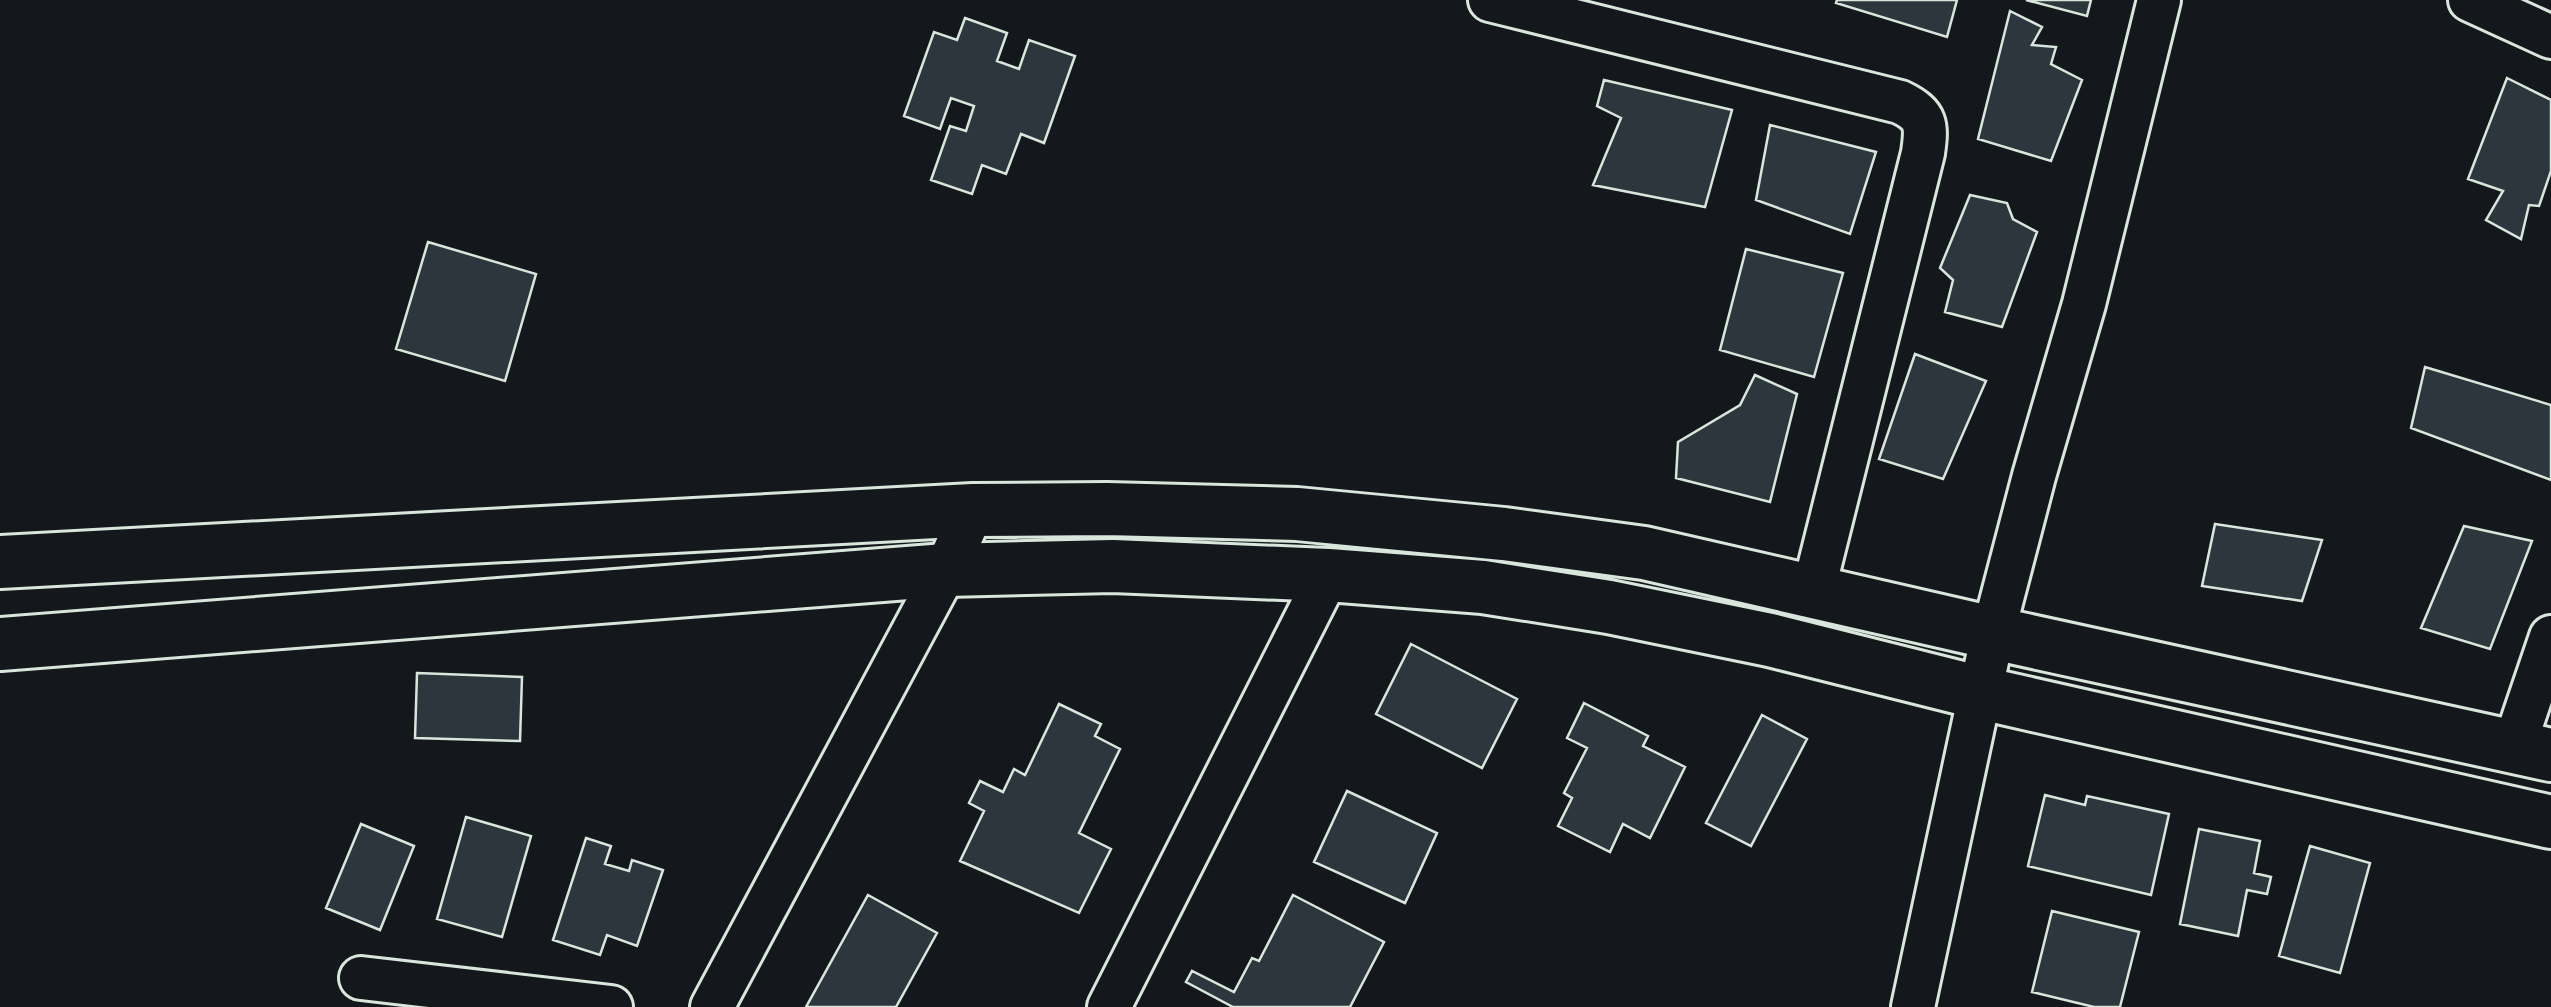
<svg xmlns="http://www.w3.org/2000/svg" width="2551" height="1007" font-family="'Sofia Sans Condensed',sans-serif">
  <rect width="100%" height="100%" fill="#14181c"/>
  <path fill="#2c363c" stroke="#d8e6dc" stroke-width="2.5" d="M1837,0H1957L1947,37L1836,3Z
    M2026,0H2091L2087,16Z
    M2010,11L2042,27L2032,45L2056,47L2051,64L2082,80L2051,161L1978,139Z
    M965,18L1007,33L997,61L1019,69L1029,40L1075,56L1044,143L1021,134L1006,174L982,165L972,194L931,180L950,126L966,131L974,106L951,98L940,129L904,116L934,32L957,40Z
    M2507,78L2551,100V171L2539,206L2529,205L2521,239L2486,220L2503,191L2468,179Z
    M1604,80L1732,110L1705,207L1593,185L1621,118L1597,106Z
    M1770,125L1876,152L1850,234L1756,200Z
    M1970,195L2007,203L2013,219L2037,232L2002,327L1945,312L1953,280L1940,268Z
    M428,242L536,274L505,381L396,349Z
    M1746,249L1843,273L1814,377L1720,350Z
    M1915,354L1986,381L1943,479L1879,459Z
    M2425,367L2551,405V480L2411,428Z
    M1755,375L1797,394L1770,502L1676,478L1678,442L1740,405Z
    M2215,524L2322,540L2302,601L2202,586Z
    M2464,526L2532,541L2490,649L2421,628Z
    M1411,644L1517,699L1482,768L1376,714Z
    M417,673L522,677L520,741L415,738Z
    M1584,703L1648,736L1643,746L1685,767L1650,838L1623,824L1610,852L1558,826L1572,798L1564,793L1587,748L1567,738Z
    M1059,704L1101,724L1095,736L1120,749L1079,833L1111,849L1079,913L960,861L984,811L969,803L980,781L1003,792L1014,769L1025,775Z
    M1762,715L1807,739L1751,846L1706,823Z
    M1347,791L1437,833L1405,903L1314,862Z
    M2045,795L2085,805L2087,796L2169,814L2151,895L2028,866Z
    M466,817L531,836L502,937L437,919Z
    M361,824L414,846L380,930L326,908Z
    M2199,829L2260,841L2254,873L2271,877L2267,894L2247,890L2238,936L2180,924Z
    M586,838L611,846L605,864L629,871L632,860L663,870L637,946L607,935L600,955L553,940Z
    M2310,846L2370,863L2340,973L2279,956Z
    M868,895L937,933L896,1007H806Z
    M1293,895L1384,942L1350,1007H1233L1186,982L1192,971L1234,992L1252,958L1259,961Z
    M2052,911L2139,932L2120,1007H2094L2032,992Z"/>
  <g fill="none" stroke-linecap="round" stroke-linejoin="round">
    <defs>
      <path id="minor" d="M1490,0L1900,102C1927,115 1927,125 1923,153L1813,592
        M2470,0L2551,37
        M2514,746L2551,637
        M361,978L611,1007
        M712,1007L946,570L973,510
        M1109,1007L1328,575
        M1913,1007L1993,633L2034,476L2084,304L2159,0"/>
      <path id="major" d="M0,562L973,510L1107,509L1297,514L1504,534L1644,553L1993,633L2551,755
        M0,644L946,570L1113,566L1328,575L1483,587L1609,607L1770,640L1981,693L2551,822"/>
    </defs>
    <use href="#minor" stroke="#d8e6dc" stroke-width="48"/>
    <use href="#major" stroke="#d8e6dc" stroke-width="58"/>
    <use href="#minor" stroke="#14181c" stroke-width="42"/>
    <use href="#major" stroke="#14181c" stroke-width="52"/>
  </g>
</svg>
